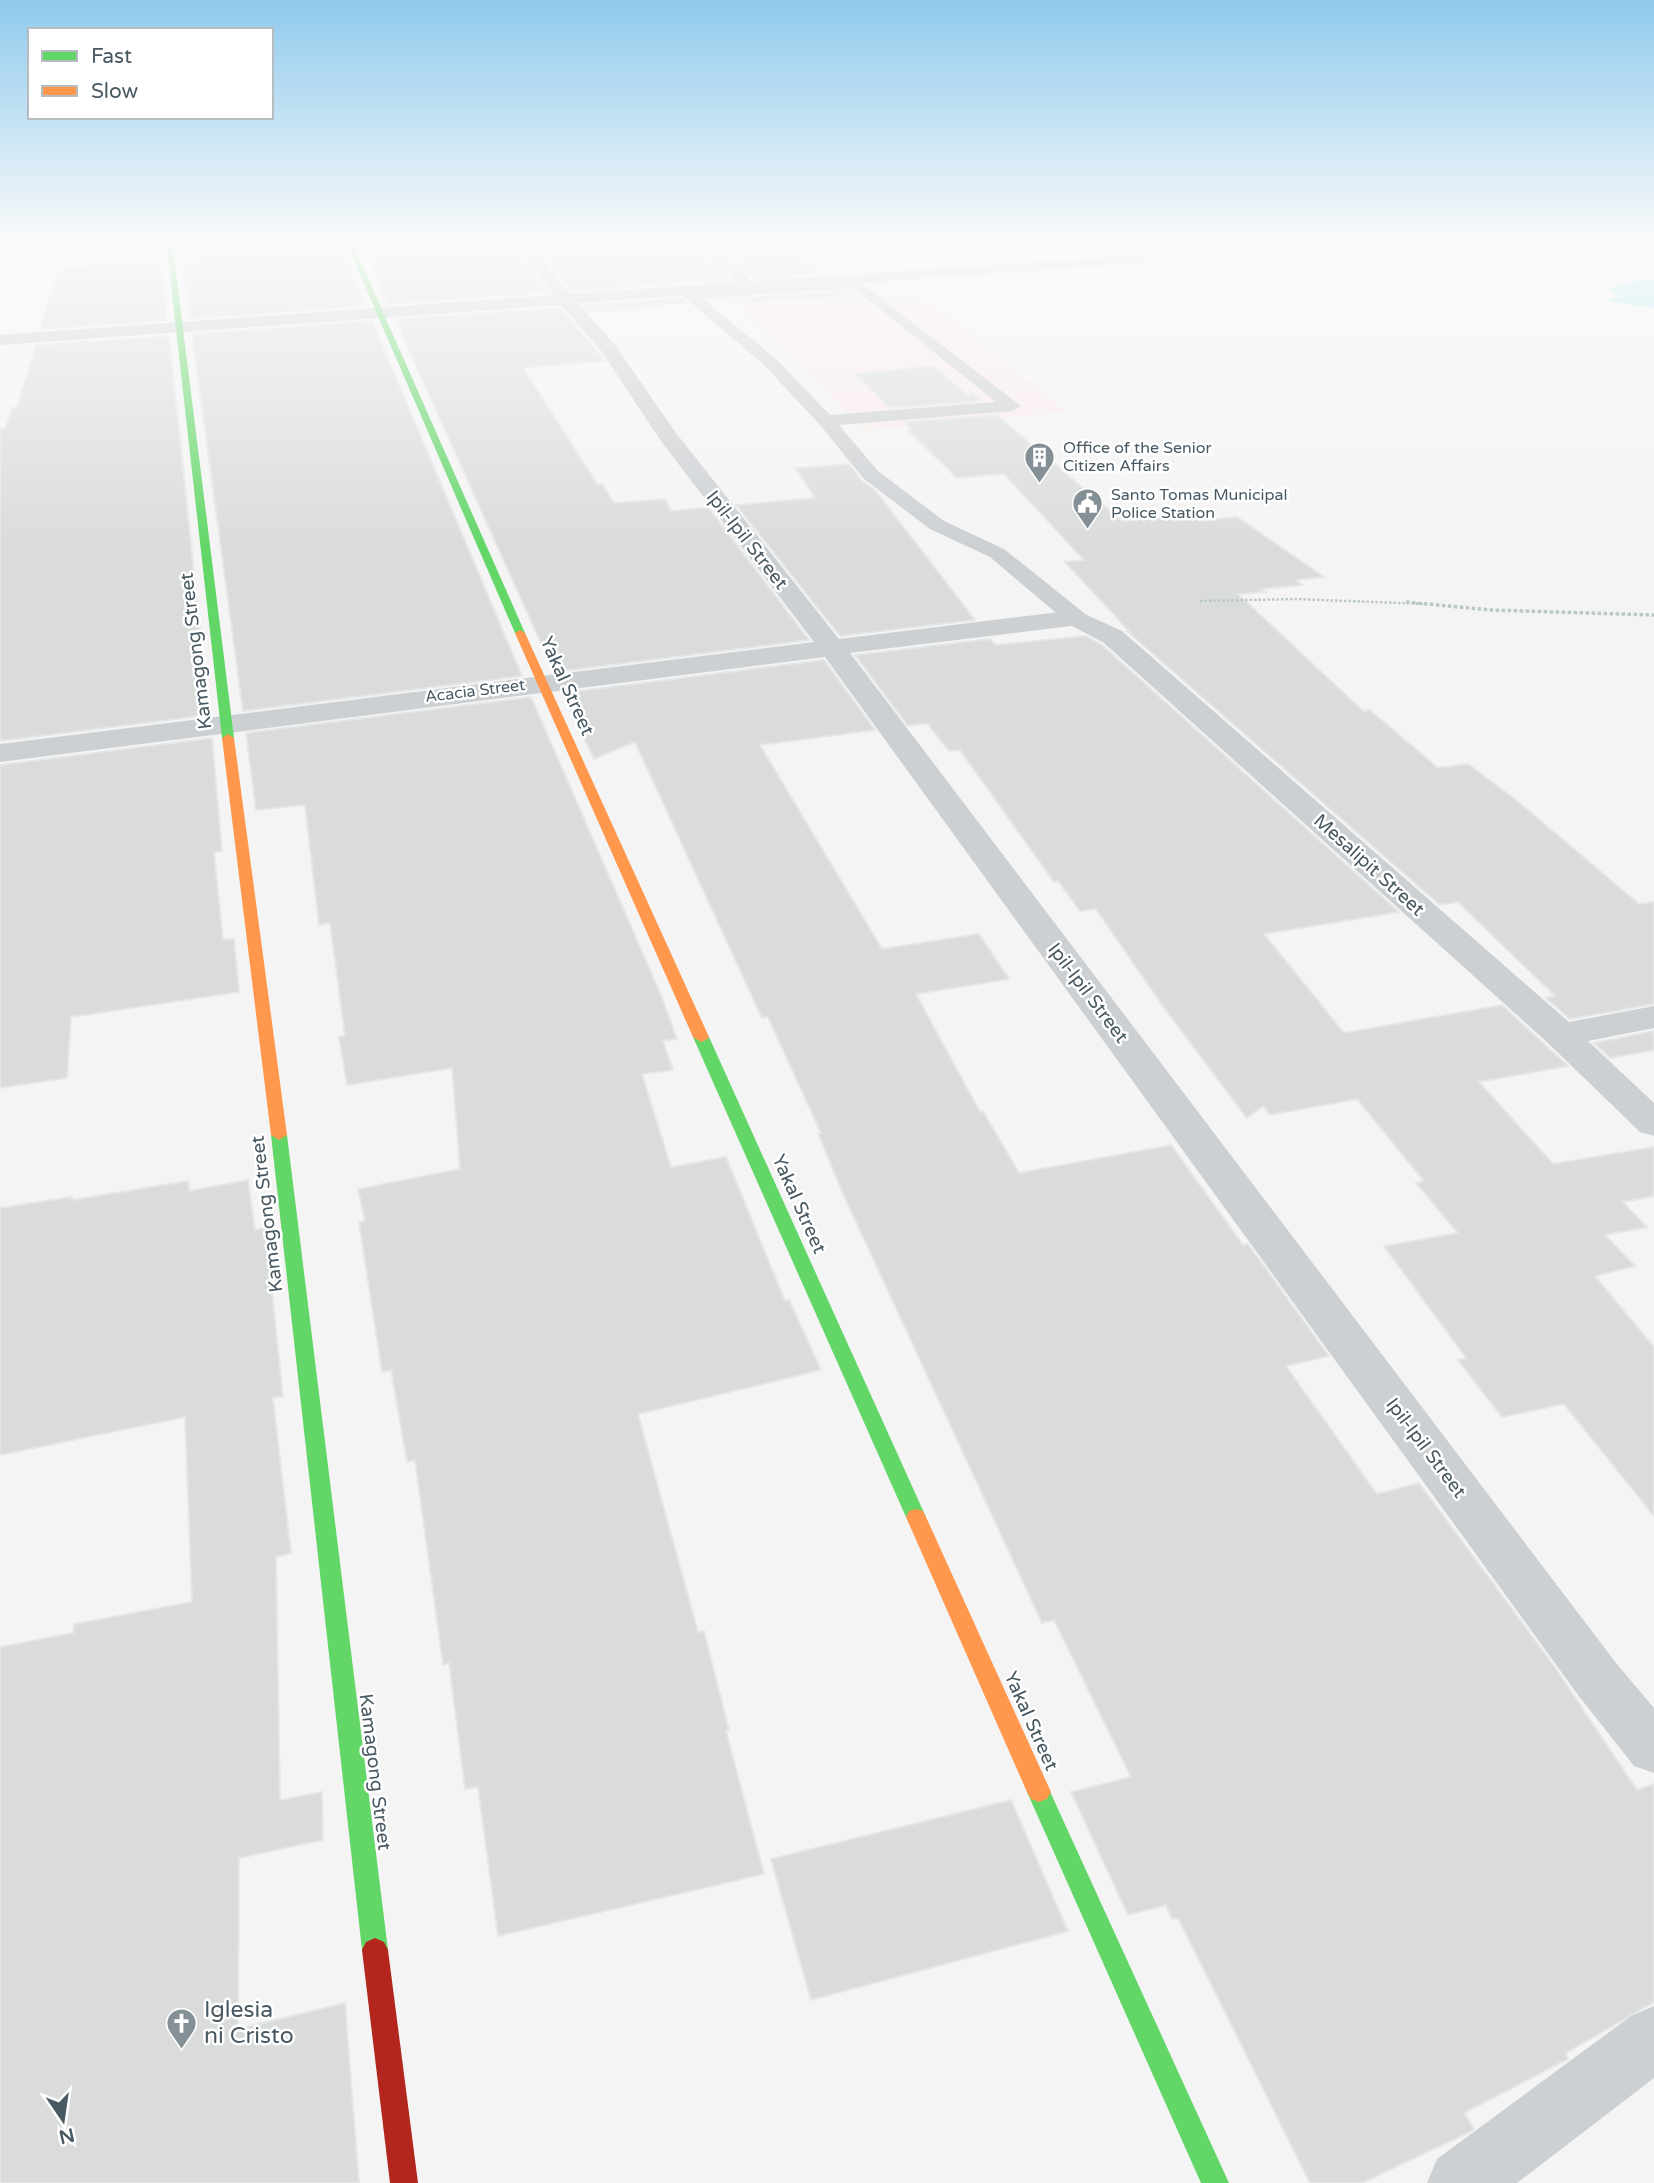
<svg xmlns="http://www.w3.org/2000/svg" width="1654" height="2183" font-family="'Varela Round',sans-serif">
  <rect width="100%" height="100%" fill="#f4f4f4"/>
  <path fill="#faebec" d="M897,276L1068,412L865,431L722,289Z"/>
  <path fill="#a9ecf4" d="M1654,279V308L1607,301L1618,296L1608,289L1640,280Z"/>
  <path fill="#dadcdc" stroke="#e5e6e7" stroke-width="2" d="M209,240H338L365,306L190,319L182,260L199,259L198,255L206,254L205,247L209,246Z
    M359,240H442L443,256L517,252L548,293L388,304Z
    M556,240H693L729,280L571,291L539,250L561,249Z
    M717,240H785L825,274L753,278Z
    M161,262L167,320L40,329L59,268Z
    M845,291L851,296L750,302L747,298L709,300Z
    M682,298L687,303L641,306L643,309L589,312L583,305Z
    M560,308L605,361L523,368L598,485L602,484L614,503L665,499L671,511L708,507L809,640L554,672L395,319Z
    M372,321L522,676L243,711L192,334Z
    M169,336L209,715L0,741V429L6,428L12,408H17L36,345Z
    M933,366L969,396L972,393L981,401L890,408L855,374Z
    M997,415L1122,521L1189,514L1199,521L1237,517L1324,577L1296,580L1302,585L1261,589L1265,592L1238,594L1363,711L1370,710L1438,768L1468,764L1516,800L1639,904L1654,902V1004L1570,1019L1546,998L1555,996L1458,902L1440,905L1128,632H1130L1065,562L1084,560L1004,474L957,478L908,430H913L905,422Z
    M849,464L862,481L875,490L975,620L840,636L736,505L815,498L796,468Z
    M1086,636L1102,645L1399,912L1264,934L1344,1033L1502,1005L1568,1066L1479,1082L1553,1164L1654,1147V1196L1623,1202L1647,1227L1605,1235L1635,1266L1595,1276L1654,1347V1516L1564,1404L1502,1417L1458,1360L1466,1358L1384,1246L1458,1233L1416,1183L1424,1181L1357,1099L1270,1115L1263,1106L1247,1118L1162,1005L1096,909L1080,911L1058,881L1054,882L960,750L949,751L927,723L908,726L855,655L990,639L995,645Z
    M824,660L875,730L760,745L882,949L979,934L1009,979L916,994L980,1112L983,1111L1019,1173L1171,1145L1243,1245L1248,1244L1329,1356L1286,1366L1377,1494L1419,1483L1554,1666L1637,1790L1654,1784V2002L1566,2053L1568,2059L1464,2113L1474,2129L1470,2132L1362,2183H1310L1178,1918L1172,1919L1166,1905L1128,1915L1071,1792L1131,1777L1054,1620L1042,1623L844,1196L818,1133H821L768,1017L762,1018L635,742L594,759L563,693Z
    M531,697L661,995L677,1039L663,1041L673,1070L642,1074L671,1167L726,1157L785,1301L789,1300L821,1370L638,1414L698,1632L704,1631L729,1730L726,1731L764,1874L498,1936L478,1787L465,1789L449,1663L443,1665L415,1460L407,1462L391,1370L382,1372L359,1222L365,1221L358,1189L460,1169L452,1068L347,1085L339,1037L345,1036L330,923L319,925L305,805L256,810L246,733Z
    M212,738L222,851L214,852L223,940L234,939L239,992L71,1017L67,1078L0,1088V765Z
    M1654,1031V1050L1610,1058L1594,1043Z
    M248,1180L255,1230L265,1228L283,1396L273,1398L291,1553L276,1557L280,1800L322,1792L323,1840L239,1858L238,2029L345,2003L359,2183H0V1647L73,1633L74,1624L192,1602L185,1417L0,1455V1208L72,1197V1200L188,1181L189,1191Z
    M1011,1800L1068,1931L811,2000L771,1859Z"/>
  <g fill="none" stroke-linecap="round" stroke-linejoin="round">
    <path stroke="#bbc9c3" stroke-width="2.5" stroke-dasharray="2.5 2" stroke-linecap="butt" d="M1200,601L1296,599L1426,604"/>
    <path stroke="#bbc9c3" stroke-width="3.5" stroke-dasharray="3.5 2.5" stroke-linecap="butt" d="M1406,602L1491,610L1654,615"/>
    <path fill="#cdd0d3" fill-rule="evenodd" d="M857,280L1021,406L1012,411L839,425L878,471L944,521L1004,549L1084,613L1087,618L1084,623H1068L990,557L930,529L864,479L820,425L764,365L675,289L682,285L693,290ZM854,288L996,402L830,415L776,359L702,298Z"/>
    <path fill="#cdd0d3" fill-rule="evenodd" d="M511,240H527L570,294L735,282L696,240H713L752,281L1145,255L1147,258L1145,261L1139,263L578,303L615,345L676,433L839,639L1076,610L1122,631L1569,1022L1654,1006V1028L1588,1041L1654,1103V1136L1640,1132L1548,1043L1104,643L1072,626L850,653L1616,1663L1654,1708V1773L1634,1766L1578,1695L825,657L0,762V744L814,642L661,441L602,352L561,305L0,345V335L553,295Z
      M1654,2006V2078L1517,2183H1427L1437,2159L1631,2016Z"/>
    <path fill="#63d668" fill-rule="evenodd" d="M166,240H172L234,738L228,742L222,738Z
      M345,240H351L525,633L524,635L515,633Z
      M701,1032L709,1037L926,1517L923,1523L916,1525L909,1523L906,1517L693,1037Z
      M279,1130L287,1135L388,1950L384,1958L375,1962L366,1958L362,1950L271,1135Z
      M1039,1782L1047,1785L1229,2183H1201L1027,1792L1031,1785Z"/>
    <path fill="#ff974d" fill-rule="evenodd" d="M520,630L525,633L709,1037L706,1040L701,1042L693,1037L515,633Z
      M228,734L234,738L287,1135L279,1140L271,1135L222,738Z
      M916,1509L923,1511L926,1517L1051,1792L1047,1799L1039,1802L1031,1799L1027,1792L906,1517L909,1511Z"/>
    <path fill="#b3261e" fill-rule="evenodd" d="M375,1938L384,1942L388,1950L418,2183H390L362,1950L366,1942Z"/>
  </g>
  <linearGradient id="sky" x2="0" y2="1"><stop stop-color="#8fcaed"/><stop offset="0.44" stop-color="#fafafa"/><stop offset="1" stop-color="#fafafa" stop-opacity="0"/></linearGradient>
  <rect width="1654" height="546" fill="url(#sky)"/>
  <defs>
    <symbol id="building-pin" viewBox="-11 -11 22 30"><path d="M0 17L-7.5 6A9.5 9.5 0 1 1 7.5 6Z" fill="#848f96" stroke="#fff"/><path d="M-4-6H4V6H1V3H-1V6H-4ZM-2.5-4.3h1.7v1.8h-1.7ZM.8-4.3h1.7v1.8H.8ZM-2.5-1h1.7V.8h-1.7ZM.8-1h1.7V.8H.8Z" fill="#fff"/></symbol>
    <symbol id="civic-pin" viewBox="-11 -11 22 30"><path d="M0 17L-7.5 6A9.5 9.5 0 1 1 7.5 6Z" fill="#848f96" stroke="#fff"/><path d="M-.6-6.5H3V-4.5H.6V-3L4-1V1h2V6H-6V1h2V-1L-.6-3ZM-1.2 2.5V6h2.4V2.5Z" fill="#fff"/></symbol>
    <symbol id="church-pin" viewBox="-11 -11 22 30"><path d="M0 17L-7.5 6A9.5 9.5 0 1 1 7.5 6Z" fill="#848f96" stroke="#fff"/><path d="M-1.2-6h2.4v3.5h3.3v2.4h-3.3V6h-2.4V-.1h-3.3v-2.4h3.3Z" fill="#fff"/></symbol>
  </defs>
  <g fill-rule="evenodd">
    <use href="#building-pin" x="1022" y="440" width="35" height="47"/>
    <use href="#civic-pin" x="1070" y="486" width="35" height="47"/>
    <use href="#church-pin" x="164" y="2006" width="35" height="47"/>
  </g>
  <g text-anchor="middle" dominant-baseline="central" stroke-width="5" stroke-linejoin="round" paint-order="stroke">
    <g font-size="16" fill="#485963" stroke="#fff" text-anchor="start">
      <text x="1063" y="448">Office of the Senior<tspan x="1063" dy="18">Citizen Affairs</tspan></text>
      <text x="1111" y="495">Santo Tomas Municipal<tspan x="1111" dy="18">Police Station</tspan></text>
    </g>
    <g font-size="16" fill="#485963" stroke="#fff">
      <text transform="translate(475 691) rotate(-7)">Acacia Street</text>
    </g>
    <g font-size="19" fill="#485963" stroke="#fff">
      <text transform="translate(747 540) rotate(52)">Ipil-Ipil Street</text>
      <text transform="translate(196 651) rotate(-97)">Kamagong Street</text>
      <text transform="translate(567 686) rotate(66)">Yakal Street</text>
      <text transform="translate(1369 865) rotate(42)">Mesalipit Street</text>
      <text transform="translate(1088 993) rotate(53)">Ipil-Ipil Street</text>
      <text transform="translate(799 1204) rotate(66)">Yakal Street</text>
      <text transform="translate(267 1214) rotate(-97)">Kamagong Street</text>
      <text transform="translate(1426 1448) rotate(53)">Ipil-Ipil Street</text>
      <text transform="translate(1031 1721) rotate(66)">Yakal Street</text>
      <text transform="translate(375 1772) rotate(83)">Kamagong Street</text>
    </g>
    <g font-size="23" fill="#485963" stroke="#fff" text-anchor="start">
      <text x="204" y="2010">Iglesia<tspan x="204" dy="26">ni Cristo</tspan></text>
    </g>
  </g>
  <rect x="28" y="28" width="245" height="91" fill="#ffffff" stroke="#b6bdc1" stroke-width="2"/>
  <rect x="42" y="51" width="35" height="10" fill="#63d668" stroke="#b6bdc1" stroke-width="2"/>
  <text x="91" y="63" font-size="21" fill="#485963">Fast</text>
  <rect x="42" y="86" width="35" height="10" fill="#ff974d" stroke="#b6bdc1" stroke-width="2"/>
  <text x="91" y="98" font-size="21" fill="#485963">Slow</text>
  <g transform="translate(63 2120) rotate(167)" stroke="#ffffff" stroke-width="5" paint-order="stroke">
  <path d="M0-5L12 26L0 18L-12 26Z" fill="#485963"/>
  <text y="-10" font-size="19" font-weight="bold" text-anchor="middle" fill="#485963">N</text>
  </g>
</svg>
